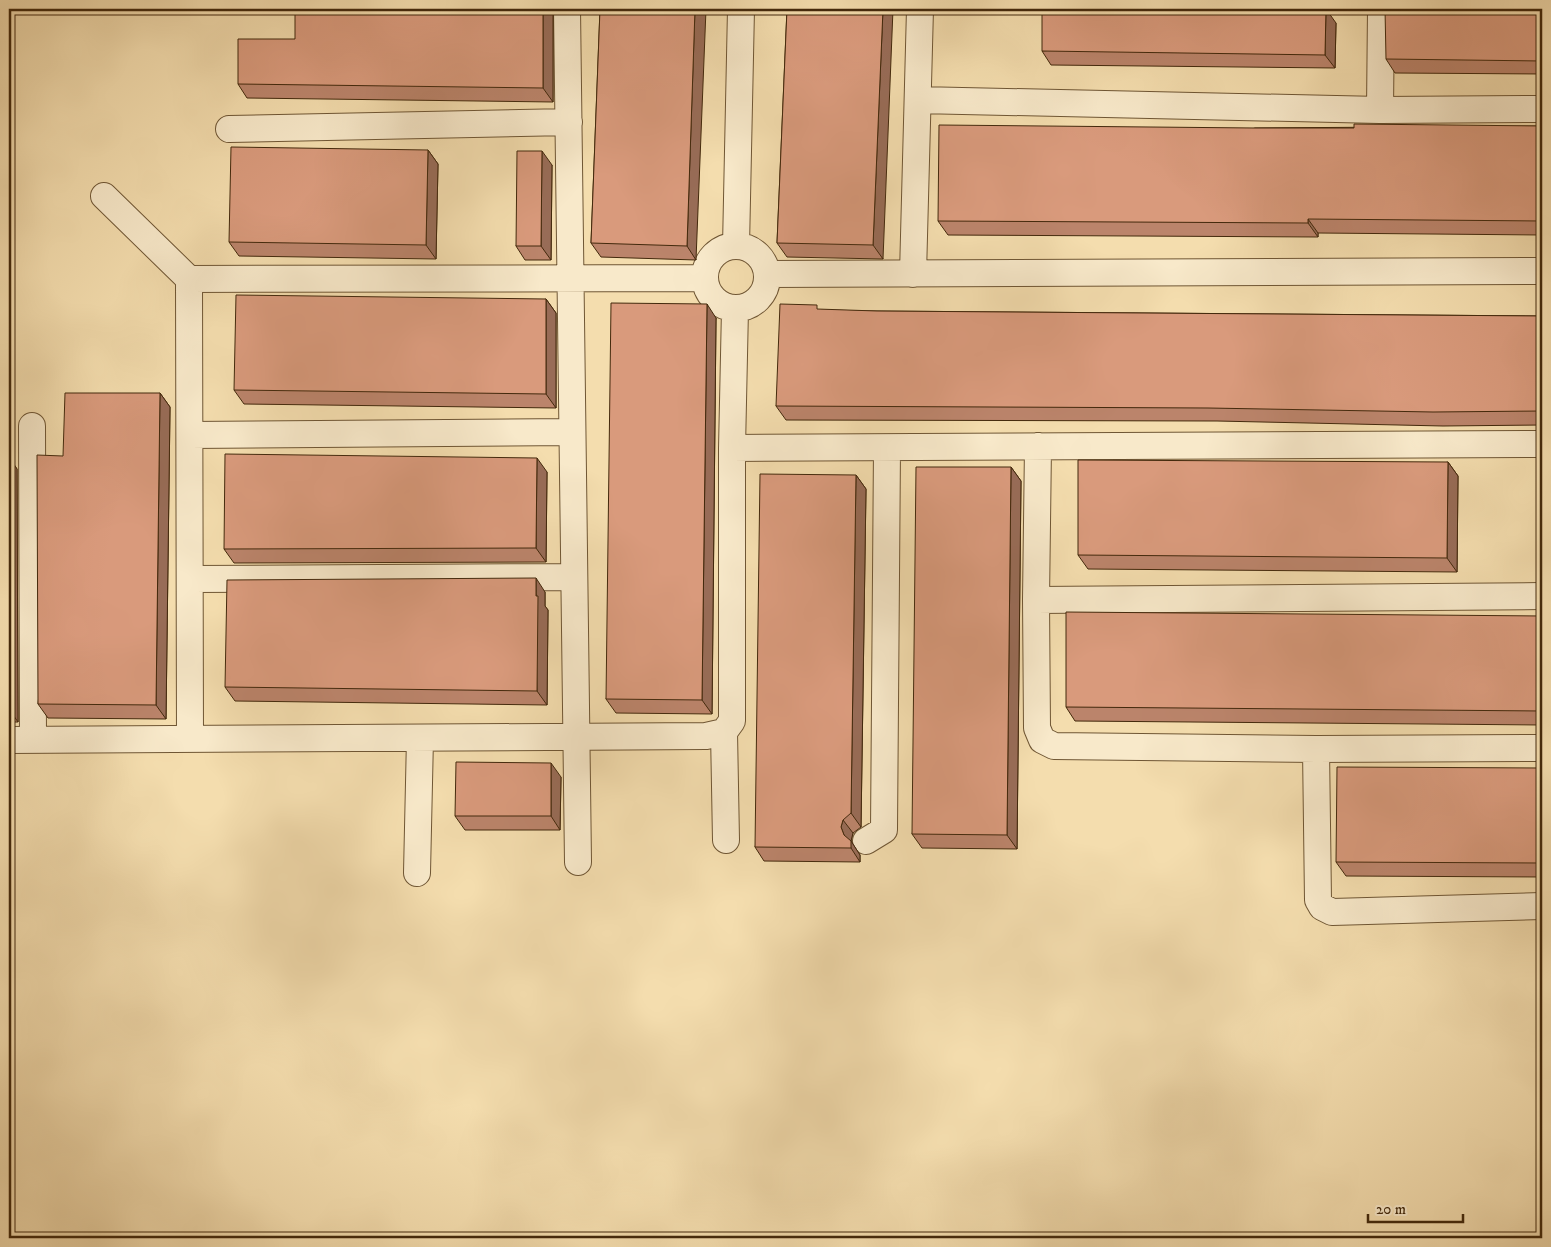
<svg xmlns="http://www.w3.org/2000/svg" width="1551" height="1247" font-family="'IM FELL DW Pica',serif">
  <rect width="100%" height="100%" fill="#f4ddae"/>
  <filter id="stains"><feTurbulence type="fractalNoise" baseFrequency=".004" numOctaves="4"/><feColorMatrix values="0 0 0 0 .2 0 0 0 0 .09 0 0 0 0 .02 0 0 0 .5 -.17"/></filter>
  <radialGradient id="worn" r=".72"><stop offset=".6" stop-color="#630" stop-opacity="0"/><stop offset="1" stop-color="#630" stop-opacity=".3"/></radialGradient>
  <g fill="none" stroke-linecap="round" stroke-linejoin="round">
    <defs>
      <path id="street" d="M567,9L578,862
        M918,100L1380,110L1542,109
        M1380,110L1381,9
        M229,129L569,122
        M104,196L189,279
        M736,246L741,9
        M705 277a31 31 0 1 1 62 0a31 31 0 1 1-62 0Z
        M767,274L1542,271
        M913,274L920,9
        M32,426L33,740
        M190,435L572,432
        M1038,446L1036,600L1037,728L1042,740L1054,746L1316,749L1542,748
        M732,448L1542,444
        M190,579L574,577
        M1036,600L1542,596
        M724,732L726,840
        M190,739L189,279L704,278
        M9,740L706,736L724,732L732,721V448L735,309
        M1316,749L1318,900L1322,907L1332,912L1542,906
        M866,841L884,830L887,448
        M417,873L420,738"/>
    </defs>
    <use href="#street" stroke="#6f5634" stroke-width="28"/>
    <use href="#street" stroke="#f8e9ca" stroke-width="26"/>
  </g>
  <path fill="#bb846b" stroke="#43290c" d="M553,9V102L247,98L238,84L295,39Z
    M600,9L696,260L601,257L591,243Z
    M787,9L883,259L787,257L777,243Z
    M1542,9V74L1395,73L1386,59Z
    M1336,23L1335,68L1051,65L1042,51Z
    M1542,126V235L1318,233V237L948,235L938,221L1255,128Z
    M428,150L438,164L436,259L239,256L229,242Z
    M552,165L551,260H525L516,246Z
    M546,299L556,313V408L244,404L234,390Z
    M821,310L877,311L1542,316V425L1443,426L1217,421L786,420L776,406Z
    M716,318L712,714L616,713L606,699Z
    M160,393L170,407L166,719L48,718L38,704L63,456Z
    M9,457L17,469L18,722H9Z
    M1448,462L1458,476L1457,572L1088,569L1078,555Z
    M1011,467L1021,481L1017,849L922,848L912,834Z
    M547,472L546,562L234,563L224,549Z
    M856,475L866,489L861,827L853,833L851,841L860,855V862L764,861L755,847Z
    M545,592V606L548,610L547,705L235,701L225,687Z
    M1542,616V725L1075,721L1066,707Z
    M1542,768V877L1346,876L1336,862Z
    M561,777L560,830H465L455,816Z"/>
  <path fill="#986c57" stroke="#43290c" d="M543,9H553V102L543,88Z
    M695,9H706L696,260L687,246Z
    M883,9H893L883,259L873,245Z
    M1326,9L1336,23L1335,68L1325,55Z
    M428,150L438,164L436,259L426,245Z
    M542,151L552,165L551,260L541,246Z
    M1308,219L1318,233V237L1308,223Z
    M546,299L556,313V408L546,394Z
    M707,304L716,318L712,714L702,700Z
    M160,393L170,407L166,719L156,705Z
    M9,457L17,469L18,722L9,709Z
    M537,458L547,472L546,562L536,548Z
    M1448,462L1458,476L1457,572L1447,558Z
    M1011,467L1021,481L1017,849L1007,835Z
    M856,475L866,489L861,827L851,813Z
    M536,578L545,592V606L548,610L547,705L537,691Z
    M551,763L561,777L560,830L551,816Z
    M843,820L853,833L851,841L860,855V862L851,848L844,835L841,827Z"/>
  <path fill="#d99a7c" stroke="#43290c" d="M295,9H543V88L238,84V39H295Z
    M600,9H695L687,246L591,243Z
    M787,9H883L873,245L777,243Z
    M1042,9H1326L1325,55L1042,51Z
    M1385,9H1542V61L1386,59Z
    M1354,124L1542,126V221L1308,219V223L938,221L939,125L1255,128H1354Z
    M231,147L428,150L426,245L229,242Z
    M517,151H542L541,246H516Z
    M236,295L546,299V394L234,390Z
    M611,303L707,304L702,700L606,699Z
    M780,304L817,305V309L877,311L1542,316V411L1433,412L1208,408L776,406Z
    M65,393H160L156,705L38,704L37,455L63,456Z
    M225,454L537,458L536,548L224,549Z
    M1078,460L1448,462L1447,558L1078,555Z
    M916,467H1011L1007,835L912,834Z
    M760,474L856,475L851,813L843,820L841,827L844,835L851,841V848L755,847Z
    M536,578V596H538L537,691L225,687L227,580Z
    M1066,612L1542,616V711L1066,707Z
    M456,762L551,763V816H455Z
    M1337,767L1542,768V863L1336,862Z"/>
  <rect width="1551" height="1247" fill="none" stroke="#f4ddae" stroke-width="30"/>
  <rect x="10" y="10" width="1531" height="1227" fill="none" stroke="#43290c" stroke-width="2.5"/>
  <rect x="15" y="15" width="1521" height="1217" fill="none" stroke="#43290c"/>
  <path d="M1368 1214v8h95v-8" fill="none" stroke="#43290c" stroke-width="2.5"/>
  <text x="1376" y="1214" font-size="15" fill="#43290c" stroke="#f8e9ca" stroke-width="4" paint-order="stroke">20 m</text>
  <rect width="100%" height="100%" filter="url(#stains)"/>
  <rect width="100%" height="100%" fill="url(#worn)"/>
</svg>
